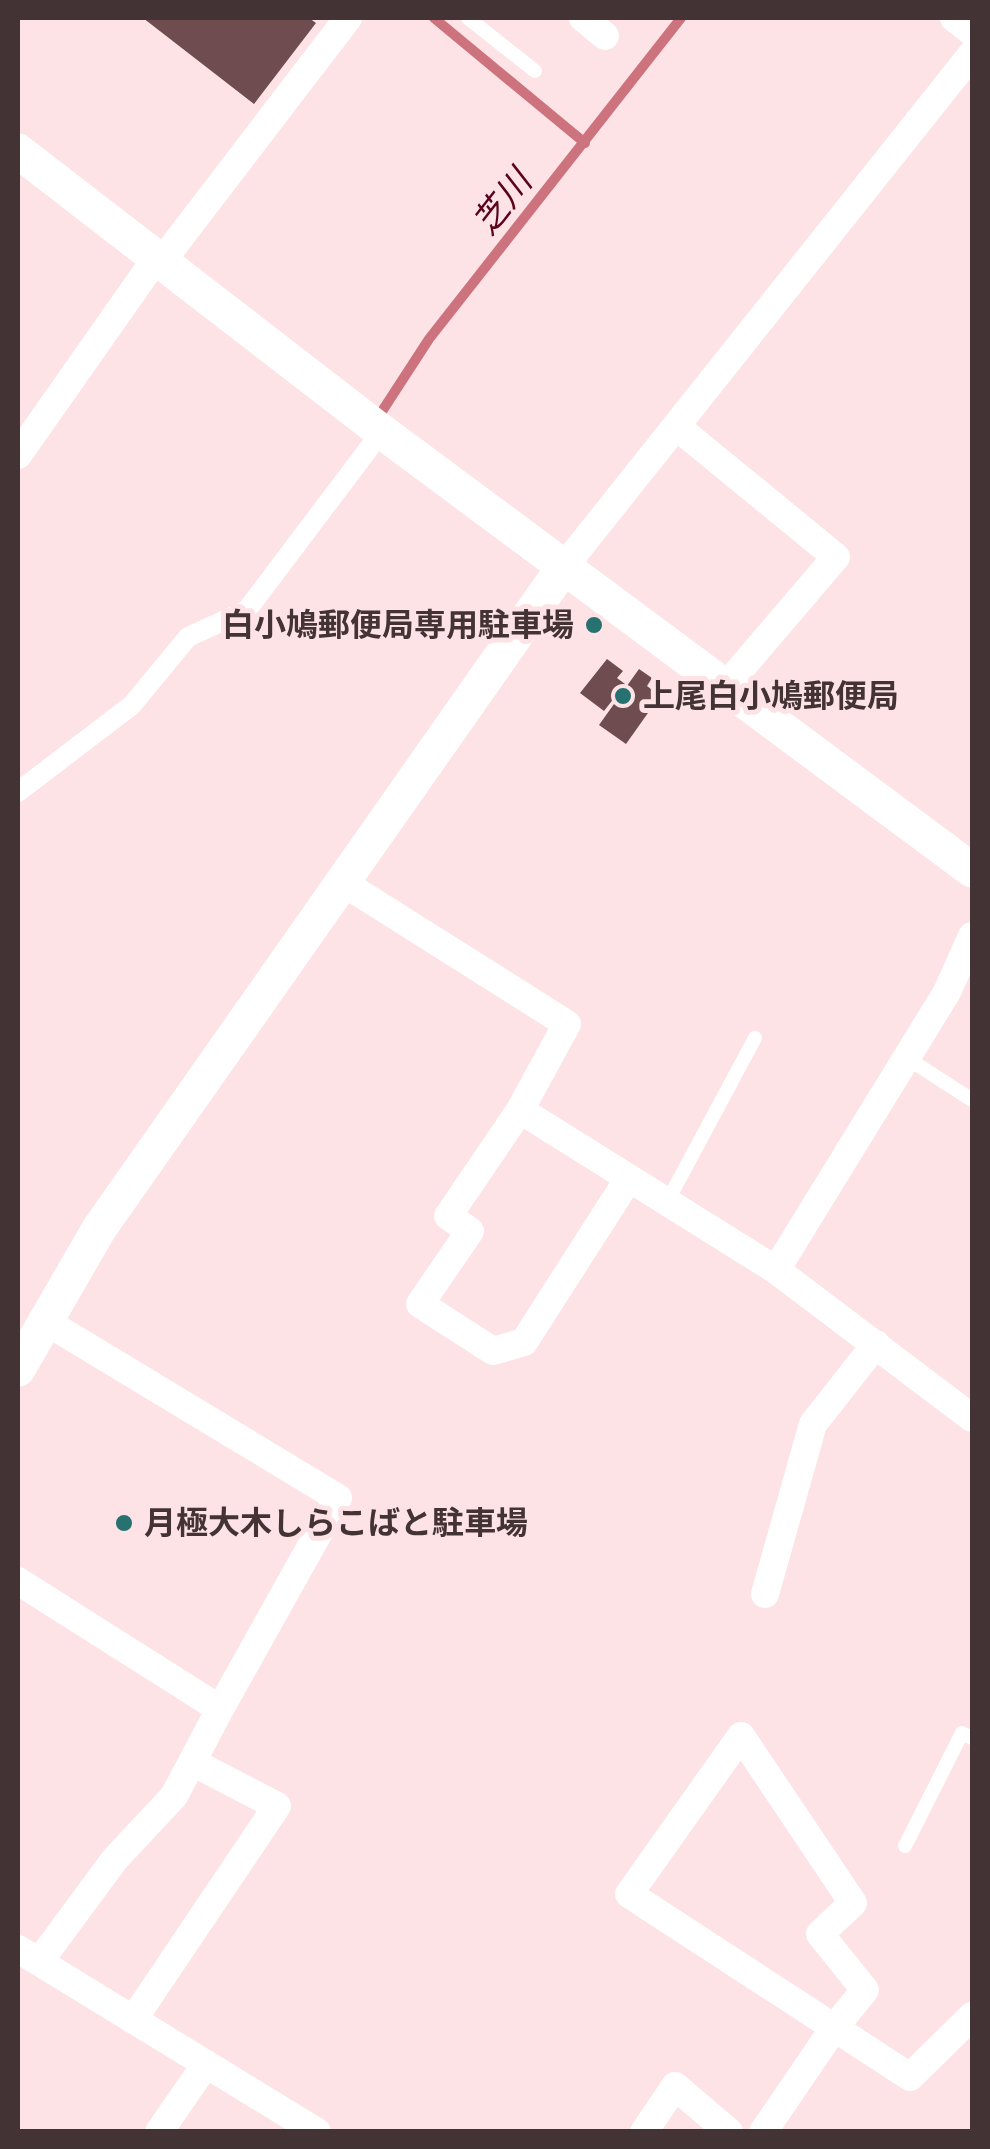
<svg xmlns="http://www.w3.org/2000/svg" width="990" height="2149" font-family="'Fira Sans Condensed','Noto Sans JP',sans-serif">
  <rect width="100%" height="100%" fill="#fde3e5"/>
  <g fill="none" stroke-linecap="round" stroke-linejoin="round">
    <path stroke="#cd737e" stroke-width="10" d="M434,18L585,143
      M377,419L429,339L681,18"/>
  </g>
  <path fill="#6f4c4f" d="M143,18H309L316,23L254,104Z
    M607,659L623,671L617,678L625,684L604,711L580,693Z
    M639,669L652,678L647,686L660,696L626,744L599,725Z"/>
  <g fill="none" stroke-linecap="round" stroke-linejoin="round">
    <path stroke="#fff" stroke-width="14" d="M468,18L535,71
      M907,1058L972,1100
      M667,1202L755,1038
      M905,1846L962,1733L972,1738"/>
    <path stroke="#fff" stroke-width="20" d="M18,792L132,705L188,637L247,610L382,431"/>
    <path stroke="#fff" stroke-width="28" d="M583,18L605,36
      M954,18L972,32
      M162,261L348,18
      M676,426L836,557L725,687
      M18,455L157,257
      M563,568L972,54
      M342,882L567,1024L520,1110L448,1216L470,1231L420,1304L493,1351L524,1342L629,1178
      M520,1110L776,1270L972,1418
      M776,1270L947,992L972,936
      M45,1321L338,1498L220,1709
      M18,1581L220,1709L174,1796L115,1859L39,1962
      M765,1594L813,1424L876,1344
      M18,1949L317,2132
      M133,2020L277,1806L192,1762
      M159,2132L206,2064
      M644,2132L675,2086L729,2132
      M763,2132L834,2028L865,1990L820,1934L853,1903L741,1736L629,1894L910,2077L972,2016"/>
    <path stroke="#fff" stroke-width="35" d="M18,151L373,425L972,870
      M18,1369L99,1229L563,568"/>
  </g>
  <g fill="#277170" stroke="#fde3e5" stroke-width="4">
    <circle cx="594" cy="625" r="10"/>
    <circle cx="623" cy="696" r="10"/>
    <circle cx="124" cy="1523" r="10"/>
  </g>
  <g text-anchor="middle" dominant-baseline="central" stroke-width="10" stroke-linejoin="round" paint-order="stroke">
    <g font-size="32" font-weight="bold" fill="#433334" stroke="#fde3e5" text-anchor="start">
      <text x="574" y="625" text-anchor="end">白小鳩郵便局専用駐車場</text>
      <text x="643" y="696">上尾白小鳩郵便局</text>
      <text x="144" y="1523">月極大木しらこばと駐車場</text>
    </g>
    <g font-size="35" font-style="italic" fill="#59031c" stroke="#fde3e5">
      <text transform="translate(502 202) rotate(-52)">芝川</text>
    </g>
  </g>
  <rect width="990" height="2149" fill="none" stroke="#433334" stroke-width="40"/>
</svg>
